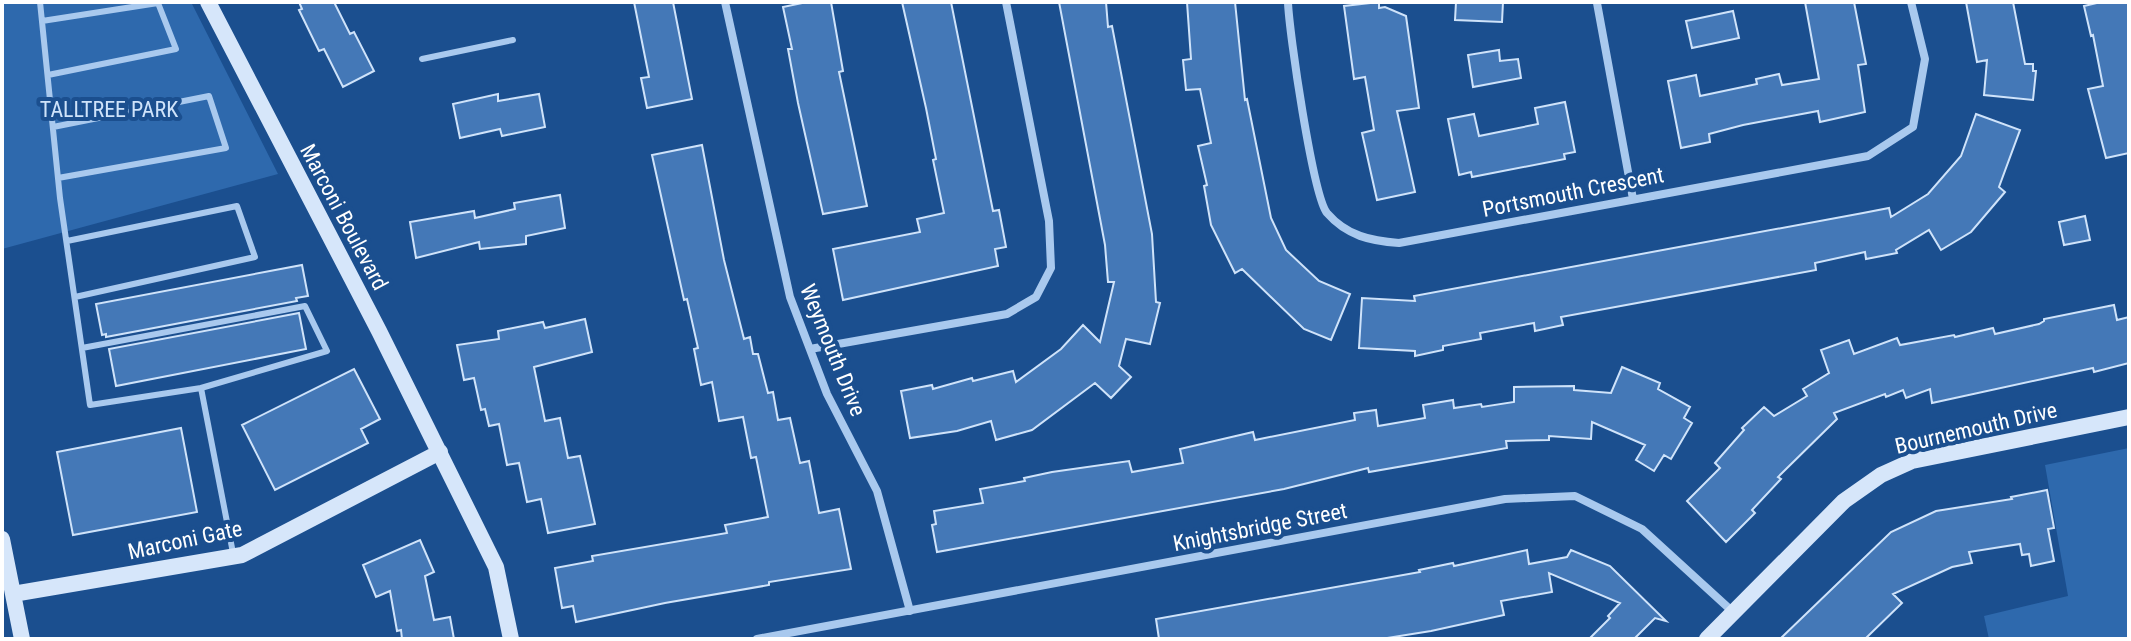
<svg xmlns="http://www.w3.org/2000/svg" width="2131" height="641" font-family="'Roboto Condensed',sans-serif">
  <rect width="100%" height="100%" fill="#1b4f8f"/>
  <path fill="#2e69ad" d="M2,2H191L278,174L2,249Z
    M2129,448V639H1989L1984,616L2068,596L2045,465Z"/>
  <path fill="#4478b7" stroke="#cfe3fa" stroke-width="2" d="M299,2H334L350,34L354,32L374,71L343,87L324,49L319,51L299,10L302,9Z
    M634,2H673L692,99L647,108L641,78L649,77Z
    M807,2H831L843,71L839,72L867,206L823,214L798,103L788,49H792L783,7Z
    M902,2H951L993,211L999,210L1006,247L995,249L998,266L843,300L833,249L920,232L917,219L944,213L933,160L936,159L926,108Z
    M1059,2H1106L1108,27L1112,26L1152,234L1156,302L1160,303L1150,344L1126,339L1119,366L1131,377L1111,398L1095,383L1032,430L996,440L991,421L957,431L910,438L901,391L932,385L933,389L972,378L973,381L1013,371L1016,382L1061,349L1083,325L1100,342L1114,282H1108L1105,245Z
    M1187,2H1235L1245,100L1247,99L1271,218L1286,250L1319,281L1350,294L1331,340L1304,329L1242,269L1235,273L1211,225L1204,186L1207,185L1198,146L1211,143L1200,89L1186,90L1183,60L1191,59Z
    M1379,2V8L1385,7L1406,16L1419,108L1397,111L1415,192L1377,200L1362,133L1374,130L1365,77L1354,79L1344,6Z
    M1456,2H1503L1502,22L1455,20Z
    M1805,2H1854L1866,64L1858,65L1865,112L1820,122L1818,111L1743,125L1709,134L1710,142L1681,148L1668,81L1696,75L1700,96L1757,84L1756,79L1779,74L1782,85L1819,79Z
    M1966,2H2013L2025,64H2033V71H2036L2033,100L1984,95L1987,60L1977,62Z
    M2101,2H2129V153L2106,158L2088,89L2103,86L2093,35L2091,36L2084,6Z
    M1733,11L1739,38L1692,48L1686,21Z
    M1499,50L1500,61L1518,59L1521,78L1473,87L1468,55Z
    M498,94V101L539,94L545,127L502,136L500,129L460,138L453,104Z
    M1565,102L1575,152L1564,154L1565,159L1472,177L1471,172L1459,175L1448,119L1474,114L1479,136L1538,124L1535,108Z
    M1976,114L2020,130L1999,187L2005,192L1971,232L1941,250L1929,230L1896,250L1897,253L1866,259L1865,252L1815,263L1816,270L1561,317L1563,325L1535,331L1534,323L1480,333L1481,339L1443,346V350L1415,356V351L1359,348L1362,298L1415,301L1414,296L1863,213L1889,208L1891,217L1928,194L1961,156Z
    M702,145L724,260L744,339L750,337L753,354H758L768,393L773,392L778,420L790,418L800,463L809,461L819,513L839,509L851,569L769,582V585L665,603L576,622L573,606L562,608L555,568L593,561L592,556L727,533L725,525L768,517L756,457L751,458L743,417L719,421L712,382L701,385L694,349L698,348L687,299L684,300L652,155Z
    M560,195L565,228L526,236V244L480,249L479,242L416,258L410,222L474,211L475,218L515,209L514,203Z
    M2085,216L2090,240L2064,245L2059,222Z
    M302,265L308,296L296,298L297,301L106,337V334L102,335L96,304Z
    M2114,305L2117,320L2129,317V363L2094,372L2093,368L1932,403L1930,389L1906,398L1903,390L1886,397L1885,394L1834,413L1837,419L1778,477L1781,479L1752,510L1755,513L1726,542L1687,501L1720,468L1715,463L1744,430L1742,428L1764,407L1774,416L1807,396L1803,389L1829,373L1821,350L1849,340L1854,354L1897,338L1900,345L1954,335L1955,337L1993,328L1995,334L2039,324L2044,321V319Z
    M299,313L306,349L116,386L109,349Z
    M585,319L592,352L534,367L545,421L560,418L568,458L580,456L595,524L548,533L541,499L527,502L519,463L507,465L499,424L489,426L485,409L481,410L474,378L464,380L457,345L499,339L498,331L543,322L545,328Z
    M1622,367L1660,383L1658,389L1690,407L1684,418L1692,423L1671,459L1664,455L1654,471L1636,460L1645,445L1592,422L1591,439L1549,436V440L1506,441L1507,448L1369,472L1368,468L1284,489L937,552L932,525L936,524L934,511L983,503L980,489L1025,481L1024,478L1052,472L1129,461L1132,472L1183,463L1180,449L1253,432L1255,440L1355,420L1354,413L1376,410L1378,426L1425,418L1423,405L1453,400L1454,408L1481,404L1482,407L1514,402V387L1574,386V390L1611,393Z
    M354,369L380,419L361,429L368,443L275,490L242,425Z
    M181,428L197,512L73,535L57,452Z
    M2047,490L2054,528L2048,529L2054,561L2031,566L2029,554L2022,555L2020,544L1969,552L1972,563L1952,567L1893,594L1902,603L1865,639H1780L1891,532L1936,511L2012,499L2011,497Z
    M420,540L434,572L425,576L434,620L450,617L454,639H402L401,630L397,631L390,591L376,597L363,565Z
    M1527,550L1529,564L1567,557L1571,550L1610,566L1666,621L1655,618L1634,639H1589L1610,618L1608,616L1620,603L1549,573L1552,592L1501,601L1504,615L1431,631L1381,639H1159L1156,619L1420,572L1419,570L1453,563L1454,566Z"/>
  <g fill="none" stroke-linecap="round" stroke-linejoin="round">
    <path stroke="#a9c9ee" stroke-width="6" d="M40,2L60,198L90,405L201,388
      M42,21L158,3L176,49L48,75
      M422,59L513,40
      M53,127L209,96L226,148L58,178
      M67,241L237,206L255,257L75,297
      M82,348L305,306L327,351L201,388L233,553"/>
    <path stroke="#a9c9ee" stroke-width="8" d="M725,2L790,297L827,394L877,491L910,611
      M1288,2C1289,32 1313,196 1327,213C1347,236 1371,241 1399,243L1868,156L1913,127L1925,59L1911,2
      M1597,3L1633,199
      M810,349L1007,314L1036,297L1051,268L1049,221L1006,2
      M757,639L1505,499L1575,496L1642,529L1733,612"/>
    <path stroke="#d6e6fa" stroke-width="16" d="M208,2L379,331L496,567L511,639
      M2,539L22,639
      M13,594L242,555L440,452
      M1707,639L1844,501L1881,475L1912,461L2129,417"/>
  </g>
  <g text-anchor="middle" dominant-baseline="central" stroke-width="8" stroke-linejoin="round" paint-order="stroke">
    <g font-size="22" fill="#cfe3fa" stroke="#1b4f8f">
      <text x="109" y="109">TALLTREE PARK</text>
    </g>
    <g font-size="22" fill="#fff" stroke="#1b4f8f">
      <text transform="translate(1573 192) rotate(-11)">Portsmouth Crescent</text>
      <text transform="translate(344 217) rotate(62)">Marconi Boulevard</text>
      <text transform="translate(833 350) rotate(68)">Weymouth Drive</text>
      <text transform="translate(1976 428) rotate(-13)">Bournemouth Drive</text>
      <text transform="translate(1260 527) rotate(-11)">Knightsbridge Street</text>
      <text transform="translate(185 540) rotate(-12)">Marconi Gate</text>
    </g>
  </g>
  <rect width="2131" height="641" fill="none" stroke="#ffffff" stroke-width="8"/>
</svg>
